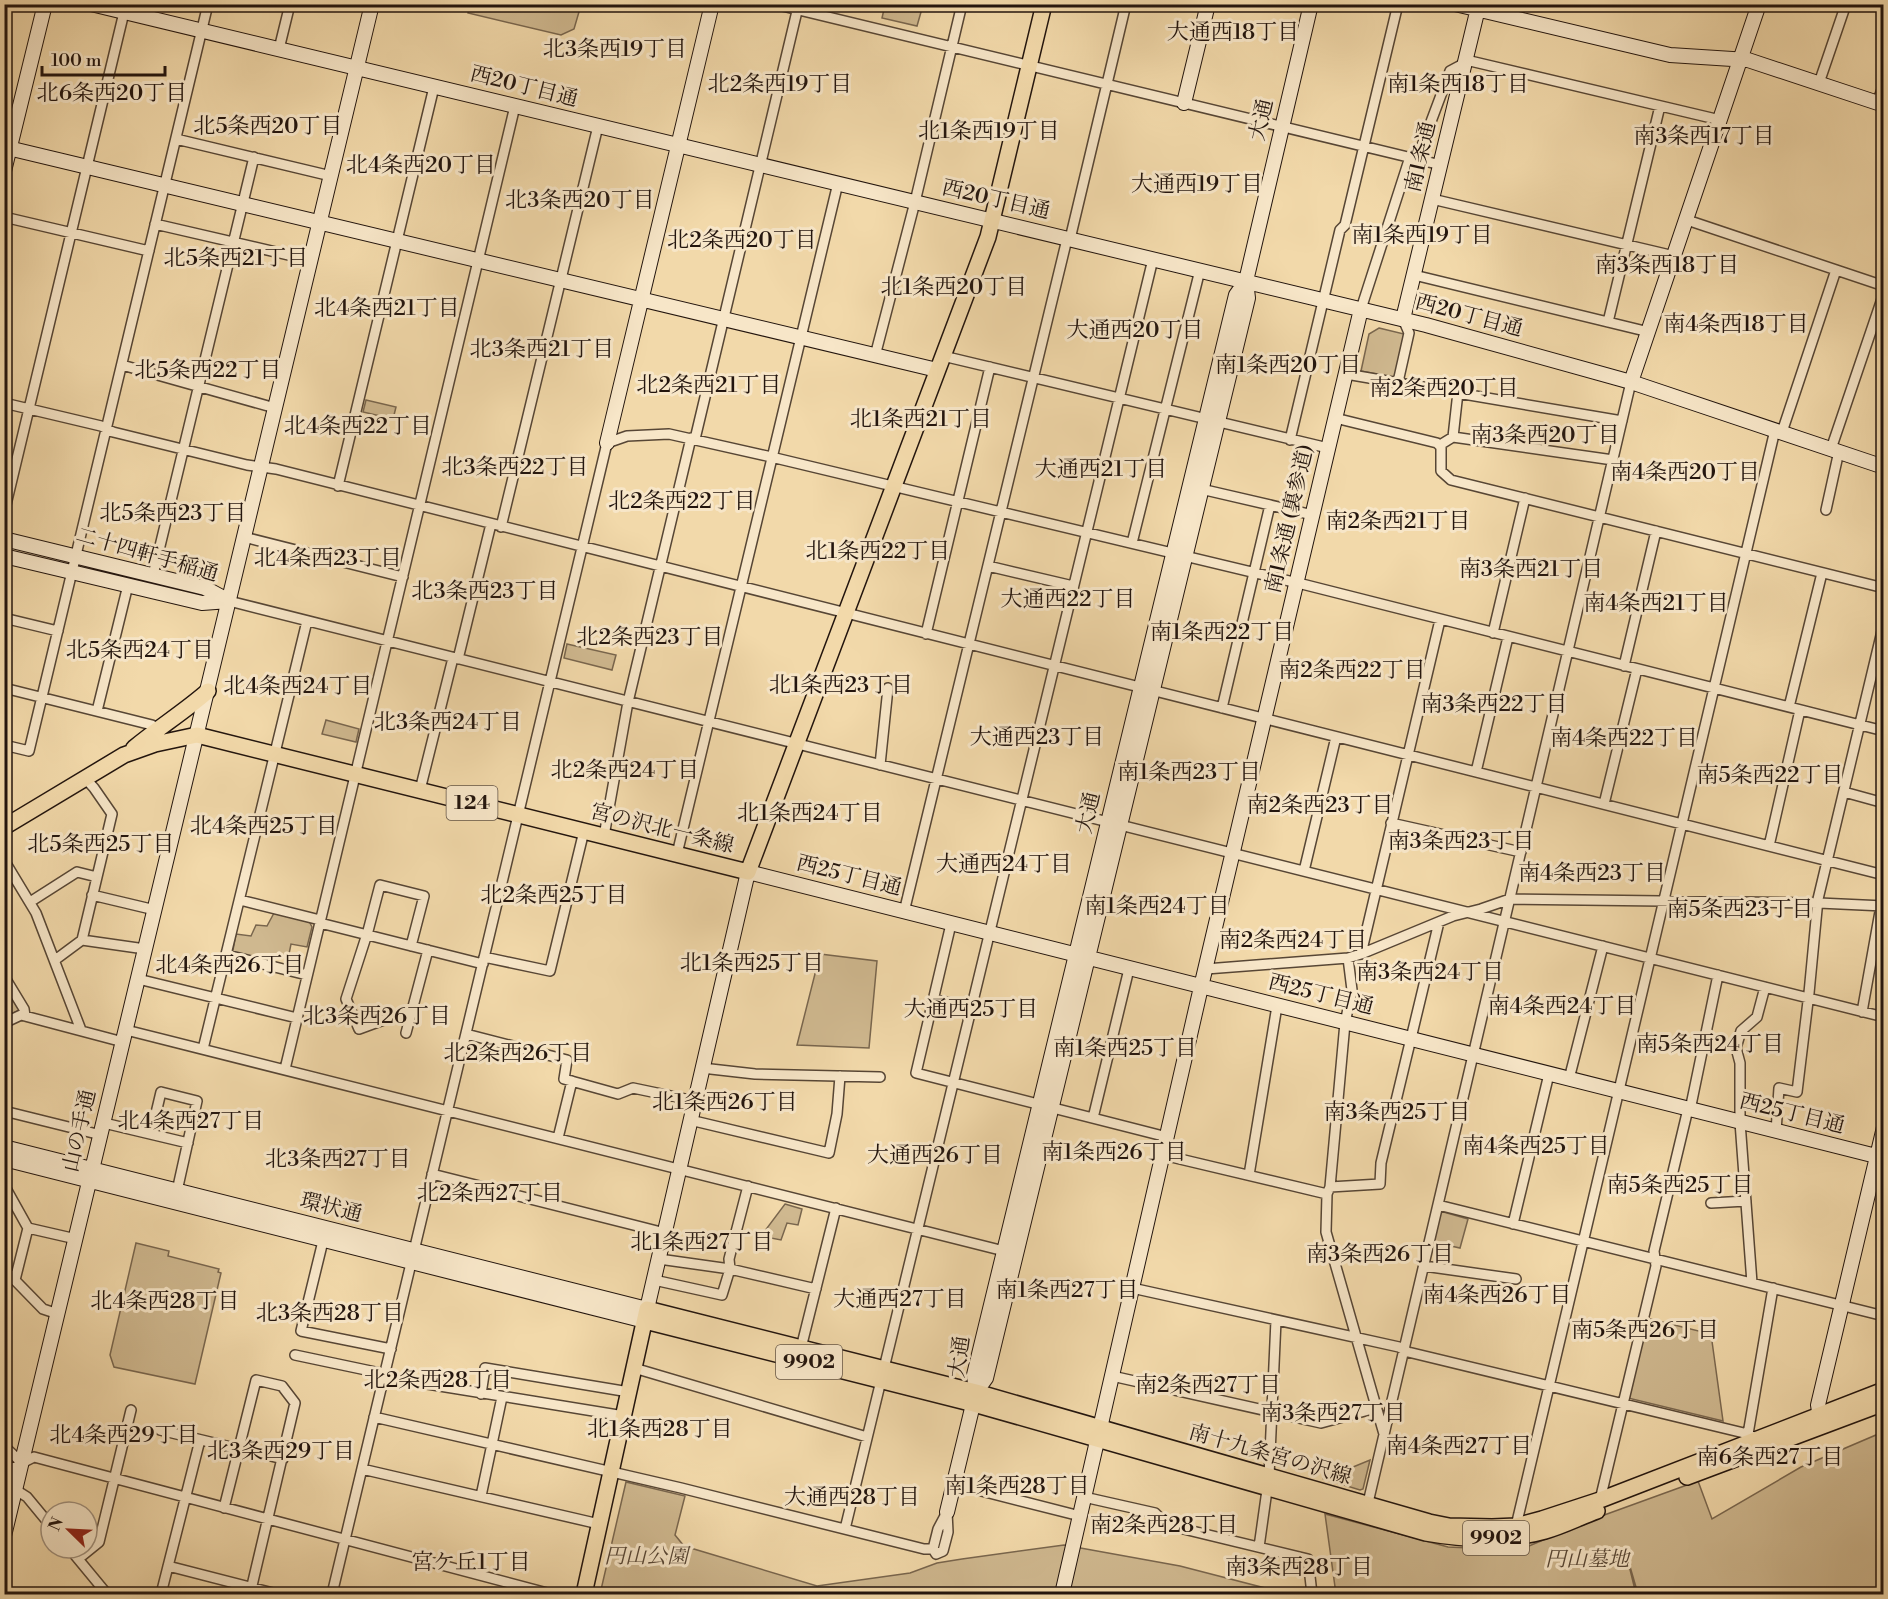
<svg xmlns="http://www.w3.org/2000/svg" width="1888" height="1599" font-family="'Libre Bodoni','Noto Serif JP',serif">
  <rect width="100%" height="100%" fill="#f2d9aa"/>
  <filter id="stains"><feTurbulence type="fractalNoise" baseFrequency=".00333" numOctaves="4"/><feColorMatrix values="0 0 0 0 .2 0 0 0 0 .09 0 0 0 0 .02 0 0 0 .5 -.17"/></filter>
  <radialGradient id="worn" r=".72"><stop offset=".6" stop-color="#630" stop-opacity="0"/><stop offset="1" stop-color="#630" stop-opacity=".3"/></radialGradient>
  <path fill="#cfb88f" stroke="#79664e" stroke-width="1.5" d="M470,5V4L581,5L574,29L561,35L468,13Z
    M885,5H923L917,26L882,18Z
    M1379,328L1404,334L1395,376L1392,377L1361,371L1369,334Z
    M366,400L396,407L393,419L363,412Z
    M567,644L616,655L612,670L564,658Z
    M326,720L359,729L356,742L322,734Z
    M274,913L309,921L312,927L307,947L291,944L289,954L261,961L232,955L236,934L251,936L256,925L267,926Z
    M820,954L877,961L869,1048L797,1045Z
    M4,983L20,1010L5,1017H4Z
    M785,1204L802,1209L798,1225L787,1223L781,1240L761,1236Z
    M1440,1211L1468,1219L1460,1248L1433,1242Z
    M136,1243L169,1251L168,1256L219,1269L218,1272L221,1273L195,1384L114,1367L110,1355Z
    M1646,1318L1711,1334L1723,1421L1628,1398Z
    M1883,1432V1594H1638L1626,1553L1636,1594H1336L1325,1514L1448,1547L1492,1549L1529,1546L1596,1518L1698,1481L1712,1519L1801,1467Z
    M1370,1460L1363,1489L1360,1490L1324,1479Z
    M626,1482L685,1496L675,1535L684,1546L817,1586L910,1573L937,1563L962,1559L1064,1545L1180,1566L1265,1588L1270,1594H600Z"/>
  <g fill="none" stroke-linecap="round" stroke-linejoin="round">
    <defs>
      <path id="street" d="M774,4L1441,165
        M279,49L290,4
        M1466,60L1720,120
        M1819,83L1846,4
        M1877,103L1884,84
        M176,139L331,176
        M1417,159L1450,71L1465,63
        M1432,199L1674,256
        M4,217L149,251
        M1687,220L1884,286
        M155,224L310,260
        M1070,239L1126,4
        M1414,275L1649,332
        M1361,309L1410,157
        M1608,322L1660,106
        M875,356L915,202L962,4
        M943,356L1328,448
        M122,365L275,408
        M1346,374L1622,421
        M1398,382L1409,333L1403,319
        M4,403L101,426L113,432L247,465L276,469L1884,875
        M1335,418L1437,443L1441,447V471L1451,480L1884,588
        M1782,432L1836,270
        M1453,437L1458,392
        M695,439L798,7
        M1290,440L1340,230L1345,225L1398,4
        M1440,445L1453,437L1613,460
        M1831,449L1884,293
        M338,486L434,87
        M1201,489L1313,515
        M1826,510L1839,451
        M4,513L126,4
        M501,527L598,126
        M244,537L403,577
        M1132,543L1200,270
        M988,566L1073,586
        M153,575L254,157
        M229,601L1884,1017
        M4,618L58,631
        M1493,633L1525,498
        M926,634L990,367
        M458,659L491,524
        M1624,666L1656,531
        M4,688L152,725L156,729
        M1789,707L1822,573
        M1222,708L1270,505
        M97,711L128,585
        M4,745L29,751L208,4
        M880,765L888,688
        M1476,772L1508,637
        M420,790L453,658
        M1844,792L1884,803
        M1604,804L1637,669
        M1391,823L1521,852
        M604,836L628,702L691,438
        M1769,846L1800,710
        M677,854L838,183
        M4,860L36,913L81,1030
        M1304,871L1336,737
        M92,895L155,910
        M240,900L320,920
        M30,902L77,872L97,877
        M904,912L1067,239
        M320,923L483,964
        M951,924L916,1073L1167,1137
        M82,940L145,949
        M411,946L424,896L380,885L368,931L346,999L359,1029L411,1010
        M1361,954L1440,620
        M227,955L307,975
        M484,957L550,971L584,831
        M1348,958L1352,990L1345,1023L1330,1187L1327,1194L1326,1232L1384,1434
        M55,960L82,940L112,814L94,788L85,778
        M1206,969L1348,958L1361,954L1453,916L1481,909L1510,899L1819,903L1884,906
        M4,976L24,1009L25,1016
        M138,979L297,1018
        M934,999L971,1008
        M1862,1012L1881,906
        M4,1023L21,1015L123,1042
        M126,1030L1008,1252
        M406,1033L428,950
        M466,1034L567,1060L564,1079L618,1094L633,1088L695,1101
        M203,1049L307,621
        M702,1068L755,1074L880,1077
        M285,1069L515,106
        M1569,1079L1603,946
        M1690,1110L1718,975
        M4,1111L101,1135
        M1093,1118L1129,969
        M690,1120L829,1153L837,1114L840,1076
        M104,1123L188,1143
        M1776,1131L1779,1088L1797,1092L1809,993L1818,899L1884,623
        M151,1134L161,1092L197,1101L177,1191
        M558,1138L572,1081
        M1163,1155L1327,1194
        M432,1174L665,1233
        M1249,1175L1277,1006
        M4,1185L28,1228L76,1239
        M1330,1187L1380,1184L1381,1163L1439,922
        M1711,1203L1746,1201
        M1438,1205L1884,1316
        M1513,1224L1549,1074
        M323,1241L301,1331L391,1349
        M659,1259L730,1269L729,1259L748,1186
        M1424,1266L1516,1279
        M4,1269L43,1309L58,1314
        M15,1280L28,1228
        M654,1280L722,1295L730,1269L816,1289
        M1752,1283L1740,1122V1063L1736,1048L1741,1031L1757,1017L1765,987
        M1132,1288L1399,1347L1408,1352L1748,1434L1757,1439
        M801,1348L836,1208
        M295,1355L385,1374
        M634,1368L867,1437
        M1112,1376L1321,1423L1376,1408
        M384,1377L624,1416
        M481,1394L485,1368L629,1392
        M374,1417L681,1488L924,1549H933
        M160,1430L239,1449
        M1748,1434L1773,1288
        M4,1446L22,1463L34,1457L551,1594
        M239,1448L283,1459
        M362,1469L599,1524
        M4,1473L22,1463
        M954,1484L1080,1516
        M16,1490L27,1497L51,1526
        M481,1496L502,1397
        M1084,1497L1155,1513L1167,1525L1308,1559L1312,1594
        M1600,1500L1656,1266L1654,1251L1688,1109
        M1367,1507L1631,382
        M224,1508L256,1380L282,1386L295,1403L250,1594
        M947,1512L948,1532L943,1551L936,1554L933,1549L938,1529Z
        M1516,1526L1775,430
        M845,1529L1153,259
        M1259,1547L1269,1476L1276,1320
        M69,1548L107,1594
        M78,1559L99,1542L131,1410
        M168,1566L277,1594
        M161,1594L200,1440
        M332,1594L607,443L627,436L669,434L767,456L1306,585L1884,731"/>
      <path id="secondary" d="M91,4L1426,325L1631,382L1884,467
        M1455,4L1670,55L1748,60L1884,105
        M1184,103L1208,4
        M4,147L937,370
        M4,171L45,4
        M1403,319L1479,4
        M1631,382L1759,4
        M607,443L712,4
        M4,539L205,588L229,601
        M4,556L202,603L229,601
        M4,1147L647,1309L748,872L1884,1158
        M4,1159L645,1321
        M976,1392L986,1378L1248,298L1246,281L1311,4
        M1821,1424L1818,1405L1884,1127
        M947,1512L976,1392L974,1375L1236,295L1246,281
        M4,1536L372,4
        M1062,1594L1201,987L1361,309"/>
      <path id="primary" d="M134,748C158,728 184,712 208,691
        M4,827L124,755L155,744L197,735L748,872L988,237L1044,4
        M645,1321L974,1404L1426,1533C1465,1540 1506,1542 1545,1531C1563,1526 1580,1517 1597,1511
        M1687,1477L1884,1403
        M584,1594L647,1309L976,1392L1429,1522L1449,1526L1492,1527L1516,1526L1542,1519L1600,1500L1884,1390"/>
    </defs>
    <use href="#street" stroke="#574635" stroke-width="12"/>
    <use href="#secondary" stroke="#23150e" stroke-width="16"/>
    <use href="#primary" stroke="#23150e" stroke-width="18"/>
    <use href="#street" stroke="#f7e6c8" stroke-width="9"/>
    <use href="#secondary" stroke="#f7e6c8" stroke-width="14"/>
    <use href="#primary" stroke="#f2d9aa" stroke-width="15"/>
  </g>
  <g text-anchor="middle" dominant-baseline="central" stroke-width="6" stroke-linejoin="round" paint-order="stroke">
    <g fill="#f7e6c8" stroke="#635446" stroke-width="1.5">
      <rect x="446.5" y="786" width="51" height="34" rx="4.5"/>
      <rect x="776" y="1345" width="66" height="34" rx="4.5"/>
      <rect x="1463" y="1521" width="66" height="34" rx="4.5"/>
    </g>
    <g font-size="20" font-weight="bold" fill="#23150e">
      <text x="472" y="803">124</text>
      <text x="809" y="1362">9902</text>
      <text x="1496" y="1538">9902</text>
    </g>
    <g font-size="21" fill="#23150e" stroke="#f7e6c8">
      <text transform="translate(524 87) rotate(14)">西20丁目通</text>
      <text transform="translate(1262 120) rotate(-77)">大通</text>
      <text transform="translate(1421 157) rotate(-77)">南1条通</text>
      <text transform="translate(996 200) rotate(13)">西20丁目通</text>
      <text transform="translate(1469 316) rotate(15)">西20丁目通</text>
      <text transform="translate(1290 519) rotate(-77)">南1条通 (裏参道)</text>
      <text transform="translate(147 555) rotate(16)">二十四軒手稲通</text>
      <text transform="translate(1089 813) rotate(-77)">大通</text>
      <text transform="translate(662 829) rotate(14)">宮の沢北一条線</text>
      <text transform="translate(849 876) rotate(14)">西25丁目通</text>
      <text transform="translate(1321 995) rotate(14)">西25丁目通</text>
      <text transform="translate(1792 1114) rotate(14)">西25丁目通</text>
      <text transform="translate(80 1131) rotate(-77)">山の手通</text>
      <text transform="translate(331 1208) rotate(14)">環状通</text>
      <text transform="translate(960 1357) rotate(-82)">大通</text>
      <text transform="translate(1270 1455) rotate(16)">南十九条宮の沢線</text>
    </g>
    <g font-size="21" font-style="italic" fill="#574635" stroke="#f7e6c8">
      <text x="646" y="1557">円山公園</text>
      <text x="1587" y="1560">円山墓地</text>
    </g>
    <g font-size="22" fill="#23150e" stroke="#f7e6c8">
      <text x="1233" y="32">大通西18丁目</text>
      <text x="615" y="49">北3条西19丁目</text>
      <text x="780" y="84">北2条西19丁目</text>
      <text x="1458" y="84">南1条西18丁目</text>
      <text x="112" y="93">北6条西20丁目</text>
      <text x="268" y="126">北5条西20丁目</text>
      <text x="989" y="131">北1条西19丁目</text>
      <text x="1704" y="136">南3条西17丁目</text>
      <text x="421" y="165">北4条西20丁目</text>
      <text x="1197" y="184">大通西19丁目</text>
      <text x="580" y="200">北3条西20丁目</text>
      <text x="1422" y="235">南1条西19丁目</text>
      <text x="742" y="240">北2条西20丁目</text>
      <text x="236" y="258">北5条西21丁目</text>
      <text x="1667" y="265">南3条西18丁目</text>
      <text x="954" y="287">北1条西20丁目</text>
      <text x="387" y="308">北4条西21丁目</text>
      <text x="1736" y="324">南4条西18丁目</text>
      <text x="1135" y="330">大通西20丁目</text>
      <text x="542" y="349">北3条西21丁目</text>
      <text x="1288" y="365">南1条西20丁目</text>
      <text x="208" y="370">北5条西22丁目</text>
      <text x="709" y="385">北2条西21丁目</text>
      <text x="1444" y="388">南2条西20丁目</text>
      <text x="921" y="419">北1条西21丁目</text>
      <text x="358" y="426">北4条西22丁目</text>
      <text x="1545" y="435">南3条西20丁目</text>
      <text x="515" y="467">北3条西22丁目</text>
      <text x="1101" y="469">大通西21丁目</text>
      <text x="1685" y="472">南4条西20丁目</text>
      <text x="682" y="501">北2条西22丁目</text>
      <text x="173" y="513">北5条西23丁目</text>
      <text x="1398" y="521">南2条西21丁目</text>
      <text x="878" y="551">北1条西22丁目</text>
      <text x="328" y="558">北4条西23丁目</text>
      <text x="1531" y="569">南3条西21丁目</text>
      <text x="485" y="591">北3条西23丁目</text>
      <text x="1068" y="599">大通西22丁目</text>
      <text x="1656" y="603">南4条西21丁目</text>
      <text x="1222" y="632">南1条西22丁目</text>
      <text x="650" y="637">北2条西23丁目</text>
      <text x="140" y="650">北5条西24丁目</text>
      <text x="1352" y="670">南2条西22丁目</text>
      <text x="841" y="685">北1条西23丁目</text>
      <text x="298" y="686">北4条西24丁目</text>
      <text x="1494" y="704">南3条西22丁目</text>
      <text x="448" y="722">北3条西24丁目</text>
      <text x="1037" y="737">大通西23丁目</text>
      <text x="1624" y="738">南4条西22丁目</text>
      <text x="625" y="770">北2条西24丁目</text>
      <text x="1189" y="772">南1条西23丁目</text>
      <text x="1770" y="775">南5条西22丁目</text>
      <text x="1320" y="805">南2条西23丁目</text>
      <text x="810" y="813">北1条西24丁目</text>
      <text x="264" y="826">北4条西25丁目</text>
      <text x="1461" y="841">南3条西23丁目</text>
      <text x="101" y="844">北5条西25丁目</text>
      <text x="1004" y="864">大通西24丁目</text>
      <text x="1592" y="873">南4条西23丁目</text>
      <text x="554" y="895">北2条西25丁目</text>
      <text x="1157" y="906">南1条西24丁目</text>
      <text x="1740" y="909">南5条西23丁目</text>
      <text x="1293" y="940">南2条西24丁目</text>
      <text x="752" y="963">北1条西25丁目</text>
      <text x="230" y="965">北4条西26丁目</text>
      <text x="1430" y="972">南3条西24丁目</text>
      <text x="1562" y="1006">南4条西24丁目</text>
      <text x="971" y="1009">大通西25丁目</text>
      <text x="377" y="1016">北3条西26丁目</text>
      <text x="1710" y="1044">南5条西24丁目</text>
      <text x="1125" y="1048">南1条西25丁目</text>
      <text x="518" y="1053">北2条西26丁目</text>
      <text x="725" y="1102">北1条西26丁目</text>
      <text x="1397" y="1112">南3条西25丁目</text>
      <text x="191" y="1121">北4条西27丁目</text>
      <text x="1536" y="1146">南4条西25丁目</text>
      <text x="1114" y="1152">南1条西26丁目</text>
      <text x="935" y="1155">大通西26丁目</text>
      <text x="338" y="1159">北3条西27丁目</text>
      <text x="1680" y="1185">南5条西25丁目</text>
      <text x="490" y="1193">北2条西27丁目</text>
      <text x="702" y="1242">北1条西27丁目</text>
      <text x="1380" y="1254">南3条西26丁目</text>
      <text x="1067" y="1290">南1条西27丁目</text>
      <text x="1497" y="1295">南4条西26丁目</text>
      <text x="900" y="1299">大通西27丁目</text>
      <text x="165" y="1301">北4条西28丁目</text>
      <text x="330" y="1313">北3条西28丁目</text>
      <text x="1645" y="1330">南5条西26丁目</text>
      <text x="438" y="1380">北2条西28丁目</text>
      <text x="1208" y="1385">南2条西27丁目</text>
      <text x="1333" y="1413">南3条西27丁目</text>
      <text x="660" y="1429">北1条西28丁目</text>
      <text x="124" y="1435">北4条西29丁目</text>
      <text x="1459" y="1446">南4条西27丁目</text>
      <text x="281" y="1451">北3条西29丁目</text>
      <text x="1770" y="1457">南6条西27丁目</text>
      <text x="1017" y="1486">南1条西28丁目</text>
      <text x="852" y="1497">大通西28丁目</text>
      <text x="1164" y="1525">南2条西28丁目</text>
      <text x="471" y="1562">宮ケ丘1丁目</text>
      <text x="1299" y="1567">南3条西28丁目</text>
    </g>
  </g>
  <rect width="1888" height="1599" fill="none" stroke="#f2d9aa" stroke-width="24"/>
  <rect x="6" y="6" width="1876" height="1587" fill="none" stroke="#23150e" stroke-width="3"/>
  <rect x="12" y="12" width="1864" height="1575" fill="none" stroke="#23150e" stroke-width="1.5"/>
  <g transform="translate(69 1530) rotate(294)"><circle r="28" fill="#f7e6c8" stroke="#a2927e" stroke-width="1.5"/>
  <path d="M0-4.5L10 22L0 15L-10 22Z" fill="#8f2418"/>
  <text y="-9" font-size="16" font-weight="bold" text-anchor="middle" fill="#23150e">N</text>
  </g>
  <path d="M42 66v9h123v-9" fill="none" stroke="#23150e" stroke-width="3"/>
  <text x="51" y="66" font-size="18" fill="#23150e" stroke="#f7e6c8" stroke-width="4.5" paint-order="stroke">100 m</text>
  <rect width="100%" height="100%" filter="url(#stains)"/>
  <rect width="100%" height="100%" fill="url(#worn)"/>
</svg>
